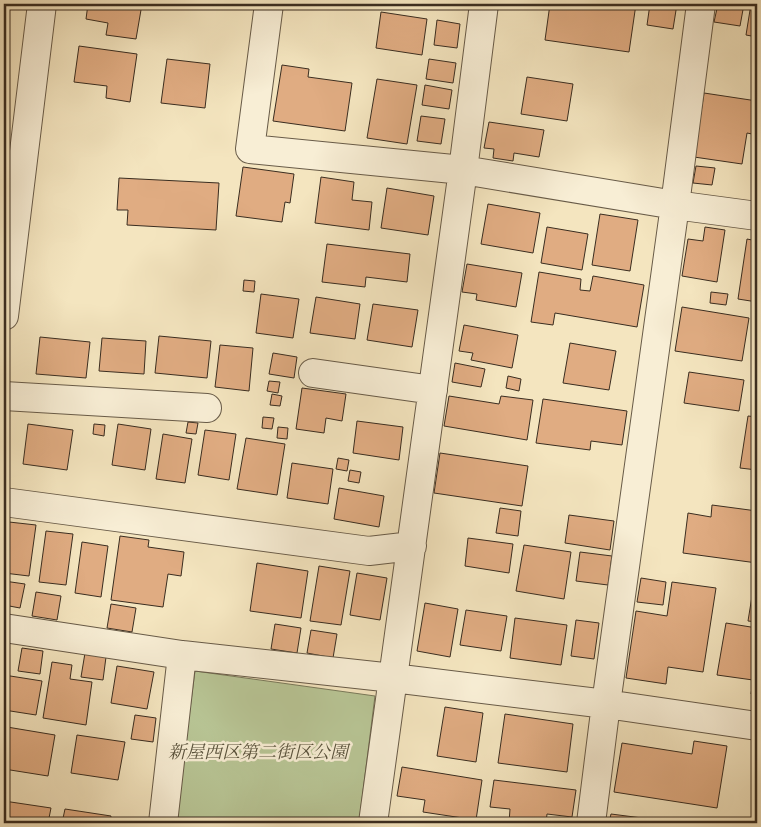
<svg xmlns="http://www.w3.org/2000/svg" width="761" height="827" font-family="'Libre Bodoni','Noto Serif JP',serif">
  <rect width="100%" height="100%" fill="#f4e5bf"/>
  <filter id="stains"><feTurbulence type="fractalNoise" baseFrequency=".004" numOctaves="4"/><feColorMatrix values="0 0 0 0 .2 0 0 0 0 .09 0 0 0 0 .02 0 0 0 .5 -.17"/></filter>
  <radialGradient id="worn" r=".72"><stop offset=".6" stop-color="#630" stop-opacity="0"/><stop offset="1" stop-color="#630" stop-opacity=".3"/></radialGradient>
  <path fill="#b8c595" stroke="#79795a" d="M195,671L375,696L359,823H175Z"/>
  <path fill="#e0ac82" stroke="#3a2d20" d="M88,4H142L136,39L106,35L108,23L86,19Z
    M550,4H636L629,52L545,40Z
    M650,4H677L673,29L647,25Z
    M718,4H744L740,26L714,22Z
    M751,4H757V37L746,35Z
    M381,12L427,19L422,55L376,48Z
    M437,20L460,24L457,48L434,45Z
    M79,46L137,54L130,102L106,98L107,86L74,82Z
    M167,59L210,64L205,108L161,103Z
    M429,59L456,63L453,83L426,79Z
    M282,65L309,69L308,77L352,83L345,131L273,121Z
    M527,77L573,84L567,121L521,114Z
    M377,79L417,85L407,144L367,138Z
    M425,85L452,90L449,109L422,105Z
    M704,93L757,101V135L747,133L742,164L694,157Z
    M421,116L445,119L441,144L417,141Z
    M489,122L544,130L539,157L514,153L513,161L493,158L494,149L484,148Z
    M696,166L715,168L712,185L693,183Z
    M243,167L294,174L290,203L285,202L282,222L236,216Z
    M321,177L354,182L352,200L372,202L369,230L315,223Z
    M119,178L219,183L216,230L127,225L128,210H117Z
    M387,188L434,196L428,235L381,228Z
    M488,204L540,213L533,253L481,244Z
    M600,214L638,220L630,271L592,265Z
    M547,227L588,234L582,270L541,263Z
    M705,227L725,230L717,282L682,276L688,239L703,241Z
    M747,239L757,241V302L738,299Z
    M327,244L410,254L407,282L366,277L365,287L322,282Z
    M467,264L522,273L516,307L476,300L477,294L462,292Z
    M539,272L581,279L580,290L590,291L593,276L644,285L637,327L555,313L553,325L531,322Z
    M244,280L255,281L254,292L243,291Z
    M711,292L728,294L726,305L710,303Z
    M261,294L299,299L293,338L256,333Z
    M316,297L360,304L355,339L310,333Z
    M373,304L418,310L412,347L367,340Z
    M682,307L749,318L742,361L675,351Z
    M464,325L518,335L512,368L471,360L473,353L459,351Z
    M159,336L211,341L207,378L155,373Z
    M40,337L90,342L86,378L36,374Z
    M102,338L146,341L144,374L99,371Z
    M570,343L616,351L609,390L563,383Z
    M220,345L253,348L249,391L215,387Z
    M273,353L297,357L294,378L269,374Z
    M455,363L485,369L481,387L452,382Z
    M689,372L744,380L739,411L684,403Z
    M508,376L521,379L519,391L506,388Z
    M269,381L280,382L278,393L267,391Z
    M302,388L346,394L342,421L326,418L324,433L296,429Z
    M272,394L282,396L280,406L270,405Z
    M449,396L499,404L501,396L533,400L527,440L444,426Z
    M543,399L627,411L622,445L591,441L590,450L536,443Z
    M748,416L757,417V470L740,468Z
    M263,417L274,418L272,429L262,428Z
    M357,421L403,427L399,460L353,453Z
    M188,422L198,423L196,434L186,433Z
    M28,424L73,430L67,470L23,464Z
    M94,424L105,425L104,436L93,434Z
    M118,424L151,429L145,470L112,465Z
    M278,427L288,428L287,439L277,438Z
    M205,430L236,434L229,480L198,475Z
    M163,434L192,439L185,483L156,479Z
    M246,438L285,444L277,495L237,489Z
    M440,453L528,466L522,506L434,493Z
    M338,458L349,460L347,471L336,469Z
    M292,463L333,469L328,504L287,498Z
    M350,470L361,472L359,483L348,481Z
    M339,488L384,496L379,527L334,519Z
    M712,505L757,511V563L683,553L688,513L711,517Z
    M500,508L521,511L518,536L496,533Z
    M569,515L614,521L610,550L565,543Z
    M9,522L36,525L29,576L4,573V561Z
    M46,531L73,534L66,585L39,582Z
    M120,536L149,540L148,547L184,552L181,576L168,574L163,607L111,600Z
    M468,538L513,544L509,573L465,566Z
    M82,542L108,546L101,597L75,593Z
    M524,545L571,552L564,599L516,591Z
    M580,552L612,556L608,585L576,581Z
    M257,563L308,571L301,618L250,611Z
    M319,566L350,571L341,625L310,621Z
    M357,573L387,578L380,620L350,615Z
    M641,578L666,582L663,605L637,602Z
    M4,581L25,584L20,608L4,605Z
    M672,582L716,588L703,672L668,667L666,684L626,678L636,611L667,616Z
    M753,590L757,591V622L748,621Z
    M36,592L61,596L57,620L32,616Z
    M425,603L458,609L450,657L417,651Z
    M111,604L136,608L132,632L107,628Z
    M466,610L507,616L501,651L460,645Z
    M515,618L567,625L561,665L510,658Z
    M576,620L599,623L594,659L571,656Z
    M726,623L757,628V695L751,694L753,680L717,675Z
    M275,624L301,628L297,653L271,649Z
    M311,630L337,634L333,658L307,653Z
    M22,648L43,651L40,674L18,671Z
    M85,653L106,657L103,680L81,677Z
    M52,662L72,665L70,679L92,682L86,725L43,718Z
    M117,666L154,672L147,709L111,703Z
    M4,675L42,681L36,715L4,710Z
    M445,707L483,713L476,762L437,756Z
    M505,714L573,724L567,772L498,763Z
    M135,715L156,718L153,742L131,739Z
    M7,727L55,735L48,776L4,769V747Z
    M77,735L125,742L118,780L71,773Z
    M694,741L727,746L717,808L614,792L622,743L692,754Z
    M402,767L482,780L476,820L423,812L425,800L397,796Z
    M494,780L576,790L572,817L547,814L546,823H509L510,809L490,807Z
    M4,801L51,808L48,823H4Z
    M65,809L111,816L110,823H62Z
    M611,814L642,818L641,823H609Z"/>
  <g fill="none" stroke-linecap="round" stroke-linejoin="round">
    <defs>
      <path id="minor" d="M269,4L250,149L463,170L675,205L757,216
        M313,373L433,390
        M4,396L207,408
        M4,502L369,551L412,546
        M4,628L182,655L393,678L606,704L757,726
        M163,823L182,655
        M373,823L463,170L484,4
        M591,823L606,704L675,205L701,4"/>
      <path id="tertiary" d="M4,316L42,4"/>
    </defs>
    <use href="#minor" stroke="#685b48" stroke-width="30"/>
    <use href="#tertiary" stroke="#685b48" stroke-width="30"/>
    <use href="#minor" stroke="#f8eed5" stroke-width="28"/>
    <use href="#tertiary" stroke="#f8eed5" stroke-width="28"/>
  </g>
  <g text-anchor="middle" dominant-baseline="central" stroke-width="5" stroke-linejoin="round" paint-order="stroke">
    <g font-size="18" font-style="italic" fill="#5a533d" stroke="#f8eed5">
      <text x="258" y="752">新屋西区第二街区公園</text>
    </g>
  </g>
  <rect width="761" height="827" fill="none" stroke="#f4e5bf" stroke-width="20"/>
  <rect x="5" y="5" width="751" height="817" fill="none" stroke="#3a2d20" stroke-width="2.5"/>
  <rect x="10" y="10" width="741" height="807" fill="none" stroke="#3a2d20"/>
  <rect width="100%" height="100%" filter="url(#stains)"/>
  <rect width="100%" height="100%" fill="url(#worn)"/>
</svg>
